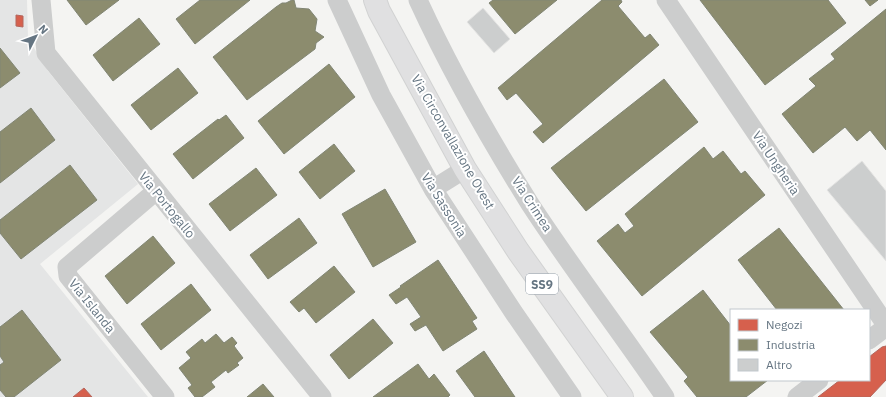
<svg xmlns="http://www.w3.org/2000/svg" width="886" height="397" font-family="'IBM Plex Sans',sans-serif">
  <rect width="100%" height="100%" fill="#f4f4f2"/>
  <path fill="#e4e5e5" d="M0,0H27L28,38L48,71L138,184L40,264L148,397H0Z"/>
  <path fill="#d6604d" stroke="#b4665d" d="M16,15L23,16V27L16,26Z
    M886,346V380L870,397H818L840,380H869V357L882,347Z
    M84,388L92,397H73Z"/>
  <path fill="#8c8c6e" stroke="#808574" d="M67,0H119L86,25Z
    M200,0H250L195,44L176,19Z
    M292,0H294L296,8L309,9L317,19L315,31L324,37L316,43L315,49L247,100L213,57L276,7L282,3H286Z
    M493,0H557L515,34L489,3Z
    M602,0H621L622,2L618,6L645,38L650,34L659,45L543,143L533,132L543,124L516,93L507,100L498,88Z
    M700,0H828L846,23L765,85Z
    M865,0H878L870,6Z
    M886,9V150L870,130L857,141L845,127L813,153L782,114L816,86L809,79L835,59L831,54Z
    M139,18L160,44L113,81L93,55Z
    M0,48L20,73L0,88Z
    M329,64L355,97L284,154L258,121Z
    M178,68L198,93L151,130L131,105Z
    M664,79L698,122L586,211L551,168Z
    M31,108L55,140L0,183V132Z
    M226,115L244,138L193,179L173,154L218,119L219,120Z
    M334,144L355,171L320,199L299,172Z
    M704,147L713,159L723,151L741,174L745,171L765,195L642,296L597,241L618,224L625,233L634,226L625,214Z
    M70,165L97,200L21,259L0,233V220Z
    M256,168L277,195L230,231L209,204Z
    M385,189L416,242L373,267L342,214Z
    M299,218L317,243L268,279L250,255Z
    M779,228L844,310H777L738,260Z
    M153,236L175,263L127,304L105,276Z
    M438,260L477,318L472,321L477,329L443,351L426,325L415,331L410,324L421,317L407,297L396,304L389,295L401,287L400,286Z
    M334,266L355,292L316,323L304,308L299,312L290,302Z
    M191,284L211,310L161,350L141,324Z
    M703,290L731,326V380H768L746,397H697L684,381L688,377L650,332Z
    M22,310L61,360L14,397H6L0,390V365L4,362L0,356V327Z
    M373,319L393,343L349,379L330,355Z
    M216,334L224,343L232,337L237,343L234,346L243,358L237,363L239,365L228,373L226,370L211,382L215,387L202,397H195L188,388L192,385L179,368L191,358L186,352L202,339L205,343Z
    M484,351L515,397H475L456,371Z
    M418,364L429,379L434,374L450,395L448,397H373Z
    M263,384L274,397H247Z"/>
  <path fill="#cccece" stroke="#e3e3e2" d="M483,8L510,39L494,53L467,22Z
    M862,161L886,191V261L827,190Z"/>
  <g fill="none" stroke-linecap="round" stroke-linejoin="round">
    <defs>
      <path id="major" d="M375,0L379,11L465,169L518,251L622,397"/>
    </defs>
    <use href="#major" stroke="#d1d2d2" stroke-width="24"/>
    <path stroke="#cccdcd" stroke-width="19" d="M41,0L46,53L322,397
      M337,0L381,95L433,189L514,313L572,397
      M418,0C450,70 489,138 530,204C573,270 621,332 665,397
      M666,0L886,325
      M433,189L465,169
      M156,191L67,267L68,276L165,397
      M869,340L886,327
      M797,397L819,380"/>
    <use href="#major" stroke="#e0e0e1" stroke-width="22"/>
  </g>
  <g text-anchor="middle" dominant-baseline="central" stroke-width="4" stroke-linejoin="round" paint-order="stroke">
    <rect fill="#fff" stroke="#939ea8" stroke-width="1" x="526" y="274" width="32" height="20" rx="3"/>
    <g font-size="12" font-weight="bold" fill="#657582">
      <text x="542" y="284">SS9</text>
    </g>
    <g font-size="13" fill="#657582" stroke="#fff">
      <text transform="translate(453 142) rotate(60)">Via Circonvallazione Ovest</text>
      <text transform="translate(776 163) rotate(56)">Via Ungheria</text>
      <text transform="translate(532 204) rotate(57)">Via Crimea</text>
      <text transform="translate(167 205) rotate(51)">Via Portogallo</text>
      <text transform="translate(444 205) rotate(58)">Via Sassonia</text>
      <text transform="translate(92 306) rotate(51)">Via Islanda</text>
    </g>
  </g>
  <rect x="730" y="309" width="140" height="72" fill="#ffffff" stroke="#c1c8cd"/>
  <rect x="738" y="319" width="20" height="12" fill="#d6604d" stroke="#c1c8cd"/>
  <text x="766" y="329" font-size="12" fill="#657582">Negozi</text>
  <rect x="738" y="339" width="20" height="12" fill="#8c8c6e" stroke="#c1c8cd"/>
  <text x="766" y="349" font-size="12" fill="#657582">Industria</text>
  <rect x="738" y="359" width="20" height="12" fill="#cccece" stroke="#c1c8cd"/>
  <text x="766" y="369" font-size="12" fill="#657582">Altro</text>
  <g transform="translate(36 36) rotate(48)" stroke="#ffffff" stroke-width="3" paint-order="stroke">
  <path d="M0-3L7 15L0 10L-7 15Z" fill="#657582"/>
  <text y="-6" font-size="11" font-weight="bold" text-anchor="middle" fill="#657582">N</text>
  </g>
</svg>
